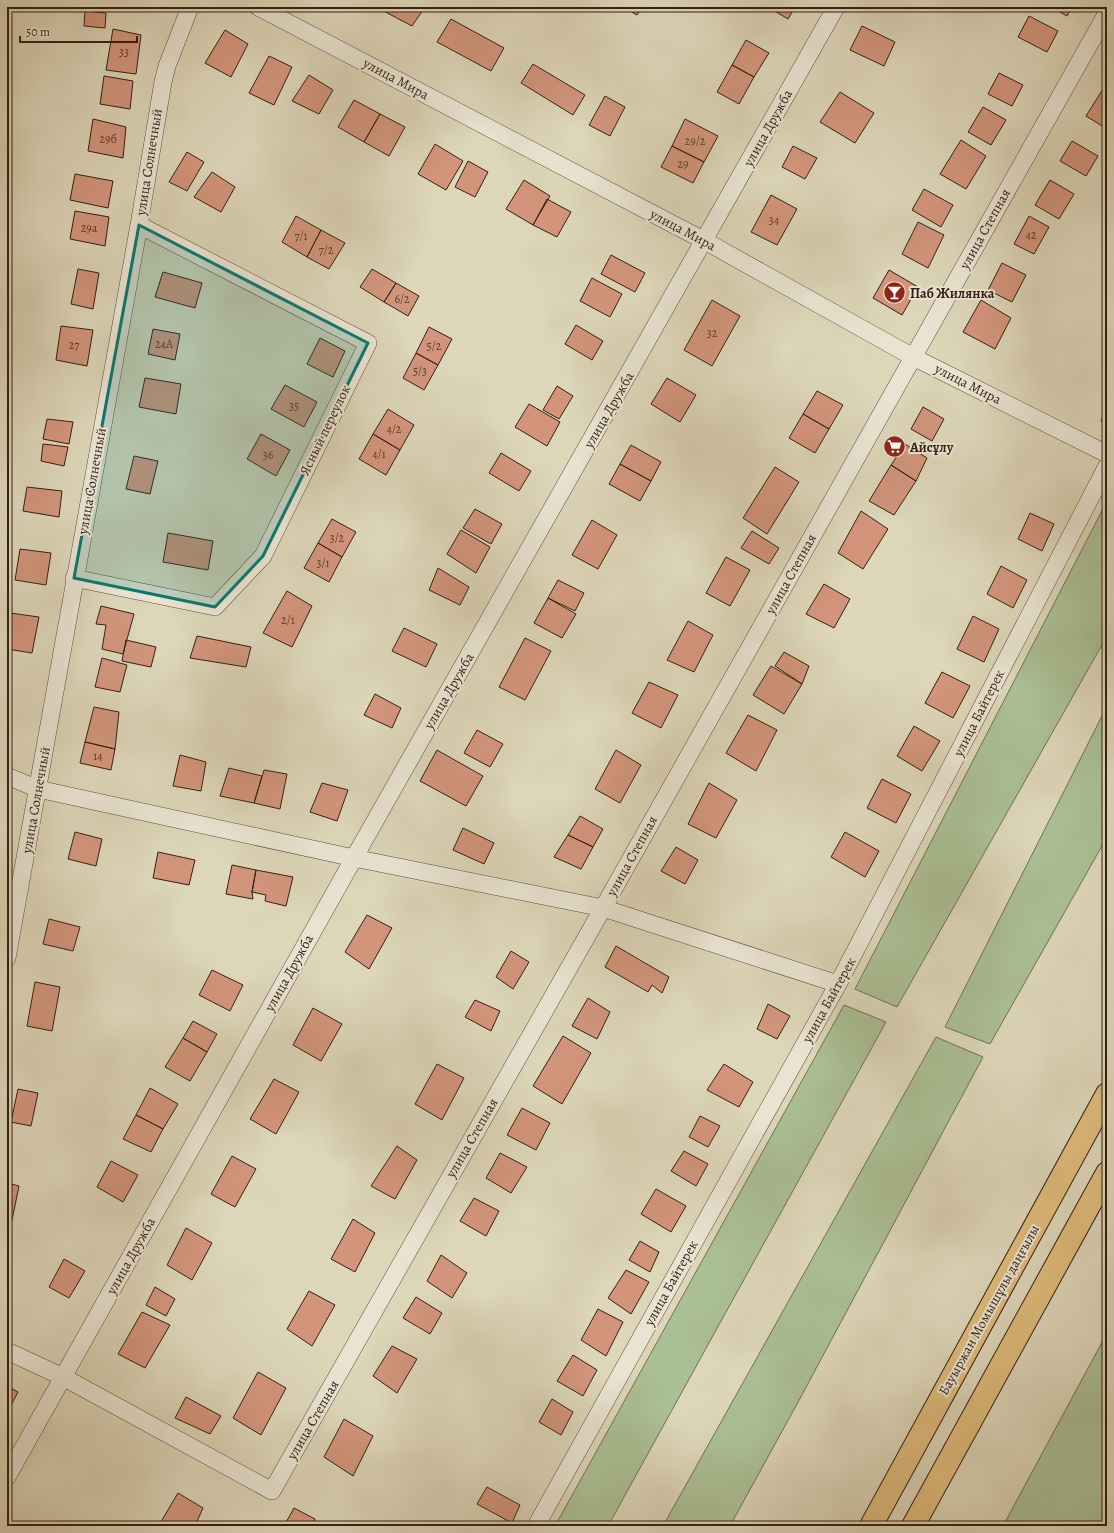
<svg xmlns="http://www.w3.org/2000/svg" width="1114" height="1533" font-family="Alegreya,serif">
  <rect width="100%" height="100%" fill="#ddd6b9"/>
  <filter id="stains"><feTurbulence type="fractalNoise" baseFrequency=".005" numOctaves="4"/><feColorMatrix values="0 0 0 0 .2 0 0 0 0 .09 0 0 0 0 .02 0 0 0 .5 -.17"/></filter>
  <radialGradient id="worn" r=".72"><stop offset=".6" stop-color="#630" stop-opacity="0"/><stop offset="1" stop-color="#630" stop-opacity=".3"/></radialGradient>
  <path fill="#abbf94" stroke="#706e54" d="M1107,501V636L897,1007L855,989Z
    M1107,706V837L990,1044L945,1027Z
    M844,1005L886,1022L608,1526H555Z
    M936,1037L983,1057L797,1404L730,1526H663Z
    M1107,1333V1526H1003Z"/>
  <path fill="#d2957c" stroke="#351e14" d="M376,7H425L412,26Z
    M623,7H642L637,15Z
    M768,7H795L788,19Z
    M1051,7H1072L1067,16Z
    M85,11L106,13L105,28L84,26Z
    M1029,16L1058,31L1047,52L1018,37Z
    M451,19L504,48L491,71L437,42Z
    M862,26L895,42L884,66L850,50Z
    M113,29L141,35L136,74L106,70Z
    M225,30L248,44L231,77L205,63Z
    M746,40L769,53L754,77L732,65Z
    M269,56L292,67L274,105L249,93Z
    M533,64L585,95L573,115L521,83Z
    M732,65L754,77L739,104L717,92Z
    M999,73L1023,85L1012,106L988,94Z
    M309,75L333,90L319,114L292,101Z
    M104,76L133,81L130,109L100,104Z
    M1103,89L1107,92V129L1086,116Z
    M840,92L874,113L855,143L820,122Z
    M605,96L625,107L610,136L589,125Z
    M354,100L380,114L364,142L338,127Z
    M983,107L1006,120L991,145L968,132Z
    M380,114L405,127L389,156L364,142Z
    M93,119L126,127L123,158L88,151Z
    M685,119L718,136L704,162L672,146Z
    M961,140L986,156L966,189L940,174Z
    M1072,141L1098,156L1086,176L1060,161Z
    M435,144L463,161L446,190L418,174Z
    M672,146L704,162L693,183L661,167Z
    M793,146L817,158L805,179L782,167Z
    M187,152L204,162L187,191L169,182Z
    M468,161L488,172L475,197L455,187Z
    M212,172L235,187L221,212L194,197Z
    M75,174L113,181L108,208L70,200Z
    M524,180L550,196L533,225L506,209Z
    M1050,180L1074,194L1059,219L1035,205Z
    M924,189L953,205L941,227L912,210Z
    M771,195L797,209L777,245L751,232Z
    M547,199L571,212L557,237L533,225Z
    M75,211L109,217L105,246L70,239Z
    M296,216L321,230L307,257L282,242Z
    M1029,216L1049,227L1034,254L1014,244Z
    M918,222L944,235L928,268L902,254Z
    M321,230L345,243L329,269L307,257Z
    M611,255L645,273L635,292L601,274Z
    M1002,263L1026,275L1012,302L988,290Z
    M78,269L99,273L93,309L71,304Z
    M372,269L396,283L384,302L360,287Z
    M889,270L918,287L902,315L873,298Z
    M163,272L202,283L195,308L155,297Z
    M592,278L622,294L610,317L580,301Z
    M396,283L419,296L408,316L384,302Z
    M712,300L740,316L712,366L684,350Z
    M981,300L1011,318L995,349L963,332Z
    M576,325L603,341L592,360L565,344Z
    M61,326L93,330L87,366L56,360Z
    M429,327L452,339L438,365L416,353Z
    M153,329L180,334L175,360L148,354Z
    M320,338L345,351L333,377L307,364Z
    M416,353L438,365L424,390L403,378Z
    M145,378L181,384L176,414L139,407Z
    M667,378L696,395L680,422L651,404Z
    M285,385L317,402L304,427L271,409Z
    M557,386L573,396L559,419L543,410Z
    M817,391L843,405L829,429L803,414Z
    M529,404L560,422L547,446L515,427Z
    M923,407L944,419L932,441L911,429Z
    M1107,408V424L1101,421Z
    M388,409L414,425L400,450L373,434Z
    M803,414L829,429L815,453L789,438Z
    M47,419L73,422L69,444L43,439Z
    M261,434L290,450L276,476L247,459Z
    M373,434L400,450L386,475L359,459Z
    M893,437L905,444L896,458L885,451Z
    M43,444L68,447L64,466L41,461Z
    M905,444L927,458L916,481L891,465Z
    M631,445L661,462L651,481L620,464Z
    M501,453L531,471L519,491L489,473Z
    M134,456L158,461L150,494L126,489Z
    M620,464L651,481L640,501L609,484Z
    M891,465L916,481L894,515L869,501Z
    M775,467L799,482L767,534L743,518Z
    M27,487L62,491L59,517L23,511Z
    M475,509L502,524L491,544L463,528Z
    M861,511L888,529L863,569L838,553Z
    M1030,513L1054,524L1042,551L1018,539Z
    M332,519L356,532L342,557L318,543Z
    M592,520L617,535L598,569L572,555Z
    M461,530L490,547L476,573L447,554Z
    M752,531L779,548L769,564L741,548Z
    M168,533L213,541L208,570L163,562Z
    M318,543L342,557L329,582L304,568Z
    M20,549L51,553L46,585L15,580Z
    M726,557L750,570L730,606L706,593Z
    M1001,566L1027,580L1013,608L987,594Z
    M438,568L469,587L460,605L429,590Z
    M558,580L584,593L575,611L548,598Z
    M824,584L850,599L834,628L806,614Z
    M287,591L312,606L292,647L263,633Z
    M548,598L576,614L562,638L534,623Z
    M101,606L134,614L123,654L102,649L106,625L96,624Z
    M10,613L39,617L32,653L7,649V622Z
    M973,616L999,629L984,662L957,649Z
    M688,621L713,635L694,672L667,660Z
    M404,628L437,644L426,667L392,651Z
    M197,636L251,647L246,667L190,658Z
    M525,638L551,651L525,700L499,687Z
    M126,640L156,647L151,667L122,661Z
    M784,652L809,666L802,684L775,666Z
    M102,658L127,665L120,692L95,687Z
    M771,666L802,684L784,714L753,695Z
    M942,672L970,686L953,718L925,703Z
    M649,682L678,695L661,728L632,713Z
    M7,692L11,693L7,716Z
    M375,694L401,708L392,728L364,715Z
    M94,707L119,712L115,749L85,742Z
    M748,715L777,730L756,771L726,753Z
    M914,726L940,741L922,771L897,756Z
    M477,730L503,744L490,767L464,753Z
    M85,742L115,749L111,770L80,763Z
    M437,750L483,776L466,806L420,781Z
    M616,750L641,765L620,803L595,789Z
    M180,755L206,762L201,791L173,786Z
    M229,768L262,776L254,803L220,796Z
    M264,770L287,774L280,809L254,803Z
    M882,779L911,794L896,823L867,808Z
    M322,783L348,790L337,821L310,812Z
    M709,783L737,800L716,838L688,824Z
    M580,816L603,829L593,847L568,835Z
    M463,828L494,843L484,864L453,850Z
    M75,832L102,839L96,866L68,859Z
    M845,832L879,851L865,877L831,857Z
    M568,835L593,847L581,869L554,857Z
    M676,847L698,860L685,884L661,871Z
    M158,852L195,860L189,885L153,878Z
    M232,865L256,870L252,892L253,899L226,894Z
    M256,870L293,877L286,906L265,901L266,895L252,892Z
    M367,915L392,928L369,969L345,952Z
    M49,919L80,927L73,951L43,944Z
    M616,946L669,977L662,993L652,985L648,992L605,967Z
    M511,951L529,962L513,989L496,977Z
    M212,970L243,985L230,1011L199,995Z
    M35,982L60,987L52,1031L27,1026Z
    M588,998L610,1012L597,1039L572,1026Z
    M475,1000L500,1011L491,1031L465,1017Z
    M768,1004L790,1016L777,1039L757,1029Z
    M313,1008L342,1024L321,1061L293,1045Z
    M193,1021L217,1034L207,1052L183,1038Z
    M563,1036L591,1053L562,1104L533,1086Z
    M183,1038L207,1052L190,1081L165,1067Z
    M437,1064L464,1078L442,1120L415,1104Z
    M724,1064L753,1082L739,1107L707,1090Z
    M274,1079L299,1092L276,1134L250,1119Z
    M150,1088L178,1104L163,1129L136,1115Z
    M18,1089L38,1093L31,1126L11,1122Z
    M522,1108L550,1123L536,1150L507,1135Z
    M136,1115L163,1129L151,1152L123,1139Z
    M700,1116L720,1126L708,1147L689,1137Z
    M397,1146L417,1160L395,1199L371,1186Z
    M684,1151L708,1164L696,1186L671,1171Z
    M500,1153L527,1167L511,1193L486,1178Z
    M232,1156L256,1169L235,1207L211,1194Z
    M111,1161L138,1175L123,1202L97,1187Z
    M7,1183L19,1186L12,1220L7,1219Z
    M656,1189L686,1206L671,1232L641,1214Z
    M474,1198L499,1211L486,1236L460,1221Z
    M353,1219L375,1233L355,1272L331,1259Z
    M186,1228L212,1243L192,1280L167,1265Z
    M640,1241L659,1252L650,1272L629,1260Z
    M441,1255L467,1273L452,1298L427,1281Z
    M64,1259L85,1271L69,1298L49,1287Z
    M626,1270L649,1282L631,1314L608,1298Z
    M155,1287L175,1299L166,1316L146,1305Z
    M309,1291L335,1305L312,1346L287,1329Z
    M416,1297L442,1313L430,1334L403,1318Z
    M598,1309L623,1322L606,1356L581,1340Z
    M142,1312L170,1325L145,1368L118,1354Z
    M392,1346L417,1359L397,1393L373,1376Z
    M573,1355L597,1370L583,1396L557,1381Z
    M258,1372L286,1388L261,1435L233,1418Z
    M7,1386L18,1392L7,1413Z
    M186,1397L221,1416L210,1434L175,1418Z
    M552,1399L573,1412L561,1435L539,1422Z
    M344,1419L373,1436L353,1476L324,1457Z
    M487,1487L520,1505L512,1523L477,1504Z
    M178,1493L203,1508L195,1526L159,1525Z
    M294,1508L315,1519L312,1526H284Z"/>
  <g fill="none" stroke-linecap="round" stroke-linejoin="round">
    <defs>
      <path id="street" d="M258,7L705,241L913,357L1107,454
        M74,578L215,607L263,556L368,343L139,225
        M7,776L38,789L354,858L603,908L838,984
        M7,958L139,225L163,82L167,66L190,7
        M7,1351L63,1377L272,1491L603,908L1107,13
        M7,1477L354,858L836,7
        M536,1526L838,984L1107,466"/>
      <path id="primary" d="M871,1526L1107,1094
        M913,1526L1107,1173"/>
    </defs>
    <use href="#street" stroke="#5f4c3d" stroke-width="18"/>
    <use href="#primary" stroke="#351e14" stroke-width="24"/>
    <use href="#street" stroke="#e9e4d2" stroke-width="17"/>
    <use href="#primary" stroke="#debb7c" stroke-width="22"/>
  </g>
  <path fill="#0f766e" fill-opacity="0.2" stroke="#0f766e" stroke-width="3" stroke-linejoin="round" d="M139,225L368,343L263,556L215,607L74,578Z"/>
  <defs>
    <symbol id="bar-disc" viewBox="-11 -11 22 22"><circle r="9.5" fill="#8f2418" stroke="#e9e4d2"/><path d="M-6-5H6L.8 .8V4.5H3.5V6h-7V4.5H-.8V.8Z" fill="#fff"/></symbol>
    <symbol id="supermarket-disc" viewBox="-11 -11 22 22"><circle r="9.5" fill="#8f2418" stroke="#e9e4d2"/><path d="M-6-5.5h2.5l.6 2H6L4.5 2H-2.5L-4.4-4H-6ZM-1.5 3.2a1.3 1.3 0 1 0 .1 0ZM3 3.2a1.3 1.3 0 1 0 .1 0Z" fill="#fff"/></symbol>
  </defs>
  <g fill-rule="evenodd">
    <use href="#bar-disc" x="882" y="280" width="25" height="25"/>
    <use href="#supermarket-disc" x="882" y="434" width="25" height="25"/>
  </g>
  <g text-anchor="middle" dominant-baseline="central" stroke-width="4" stroke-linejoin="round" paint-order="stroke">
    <g font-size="12" fill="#5c3c2e">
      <text x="124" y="52">33</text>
      <text x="108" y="139">29б</text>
      <text x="695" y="141">29/2</text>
      <text x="683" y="164">29</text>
      <text x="774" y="220">34</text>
      <text x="89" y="228">29а</text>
      <text x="1031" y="235">42</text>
      <text x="301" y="236">7/1</text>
      <text x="326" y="250">7/2</text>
      <text x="402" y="299">6/2</text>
      <text x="712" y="333">32</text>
      <text x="164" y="344">24А</text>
      <text x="74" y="345">27</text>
      <text x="434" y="346">5/2</text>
      <text x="420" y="371">5/3</text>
      <text x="294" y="406">35</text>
      <text x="394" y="429">4/2</text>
      <text x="379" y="454">4/1</text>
      <text x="268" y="455">36</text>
      <text x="337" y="538">3/2</text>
      <text x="323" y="563">3/1</text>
      <text x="288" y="620">2/1</text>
      <text x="98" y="756">14</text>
    </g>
    <g font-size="14" fill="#351e14" stroke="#e9e4d2">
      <text transform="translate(396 79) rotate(28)">улица Мира</text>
      <text transform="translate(768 128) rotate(-61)">улица Дружба</text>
      <text transform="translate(149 162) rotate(-81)">улица Солнечный</text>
      <text transform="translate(985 229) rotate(-61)">улица Степная</text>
      <text transform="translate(683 230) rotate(28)">улица Мира</text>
      <text transform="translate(968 384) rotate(27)">улица Мира</text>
      <text transform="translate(609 410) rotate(-60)">улица Дружба</text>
      <text transform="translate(325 430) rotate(-64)">Ясный переулок</text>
      <text transform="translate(92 481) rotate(-80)">улица Солнечный</text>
      <text transform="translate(791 574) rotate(-61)">улица Степная</text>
      <text transform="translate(449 691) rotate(-60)">улица Дружба</text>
      <text transform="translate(979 713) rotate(-63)">улица Байтерек</text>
      <text transform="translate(36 800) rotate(-80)">улица Солнечный</text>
      <text transform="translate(632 856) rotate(-61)">улица Степная</text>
      <text transform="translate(289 973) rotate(-61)">улица Дружба</text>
      <text transform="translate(829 1000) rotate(-61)">улица Байтерек</text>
      <text transform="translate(472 1138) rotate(-60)">улица Степная</text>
      <text transform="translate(131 1256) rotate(-61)">улица Дружба</text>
      <text transform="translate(671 1283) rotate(-61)">улица Байтерек</text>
      <text transform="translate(989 1310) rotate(-61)">Бауыржан Момышұлы даңғылы</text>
      <text transform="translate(313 1420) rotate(-60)">улица Степная</text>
    </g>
    <g font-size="14" font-weight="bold" fill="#351e14" stroke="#e9e4d2" text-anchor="start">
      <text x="910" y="293">Паб Жилянка</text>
      <text x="910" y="447">Айсұлу</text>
    </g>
  </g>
  <rect width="1114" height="1533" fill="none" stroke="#ddd6b9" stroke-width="24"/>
  <rect x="8" y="8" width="1098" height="1517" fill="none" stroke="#351e14" stroke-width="2"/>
  <rect x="12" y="12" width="1090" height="1509" fill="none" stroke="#351e14"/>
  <path d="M20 36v6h117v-6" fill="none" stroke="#351e14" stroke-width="2"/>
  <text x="26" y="36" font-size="12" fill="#351e14" stroke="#e9e4d2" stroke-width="3" paint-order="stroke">50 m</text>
  <rect width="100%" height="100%" filter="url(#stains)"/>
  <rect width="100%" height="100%" fill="url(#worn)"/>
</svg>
